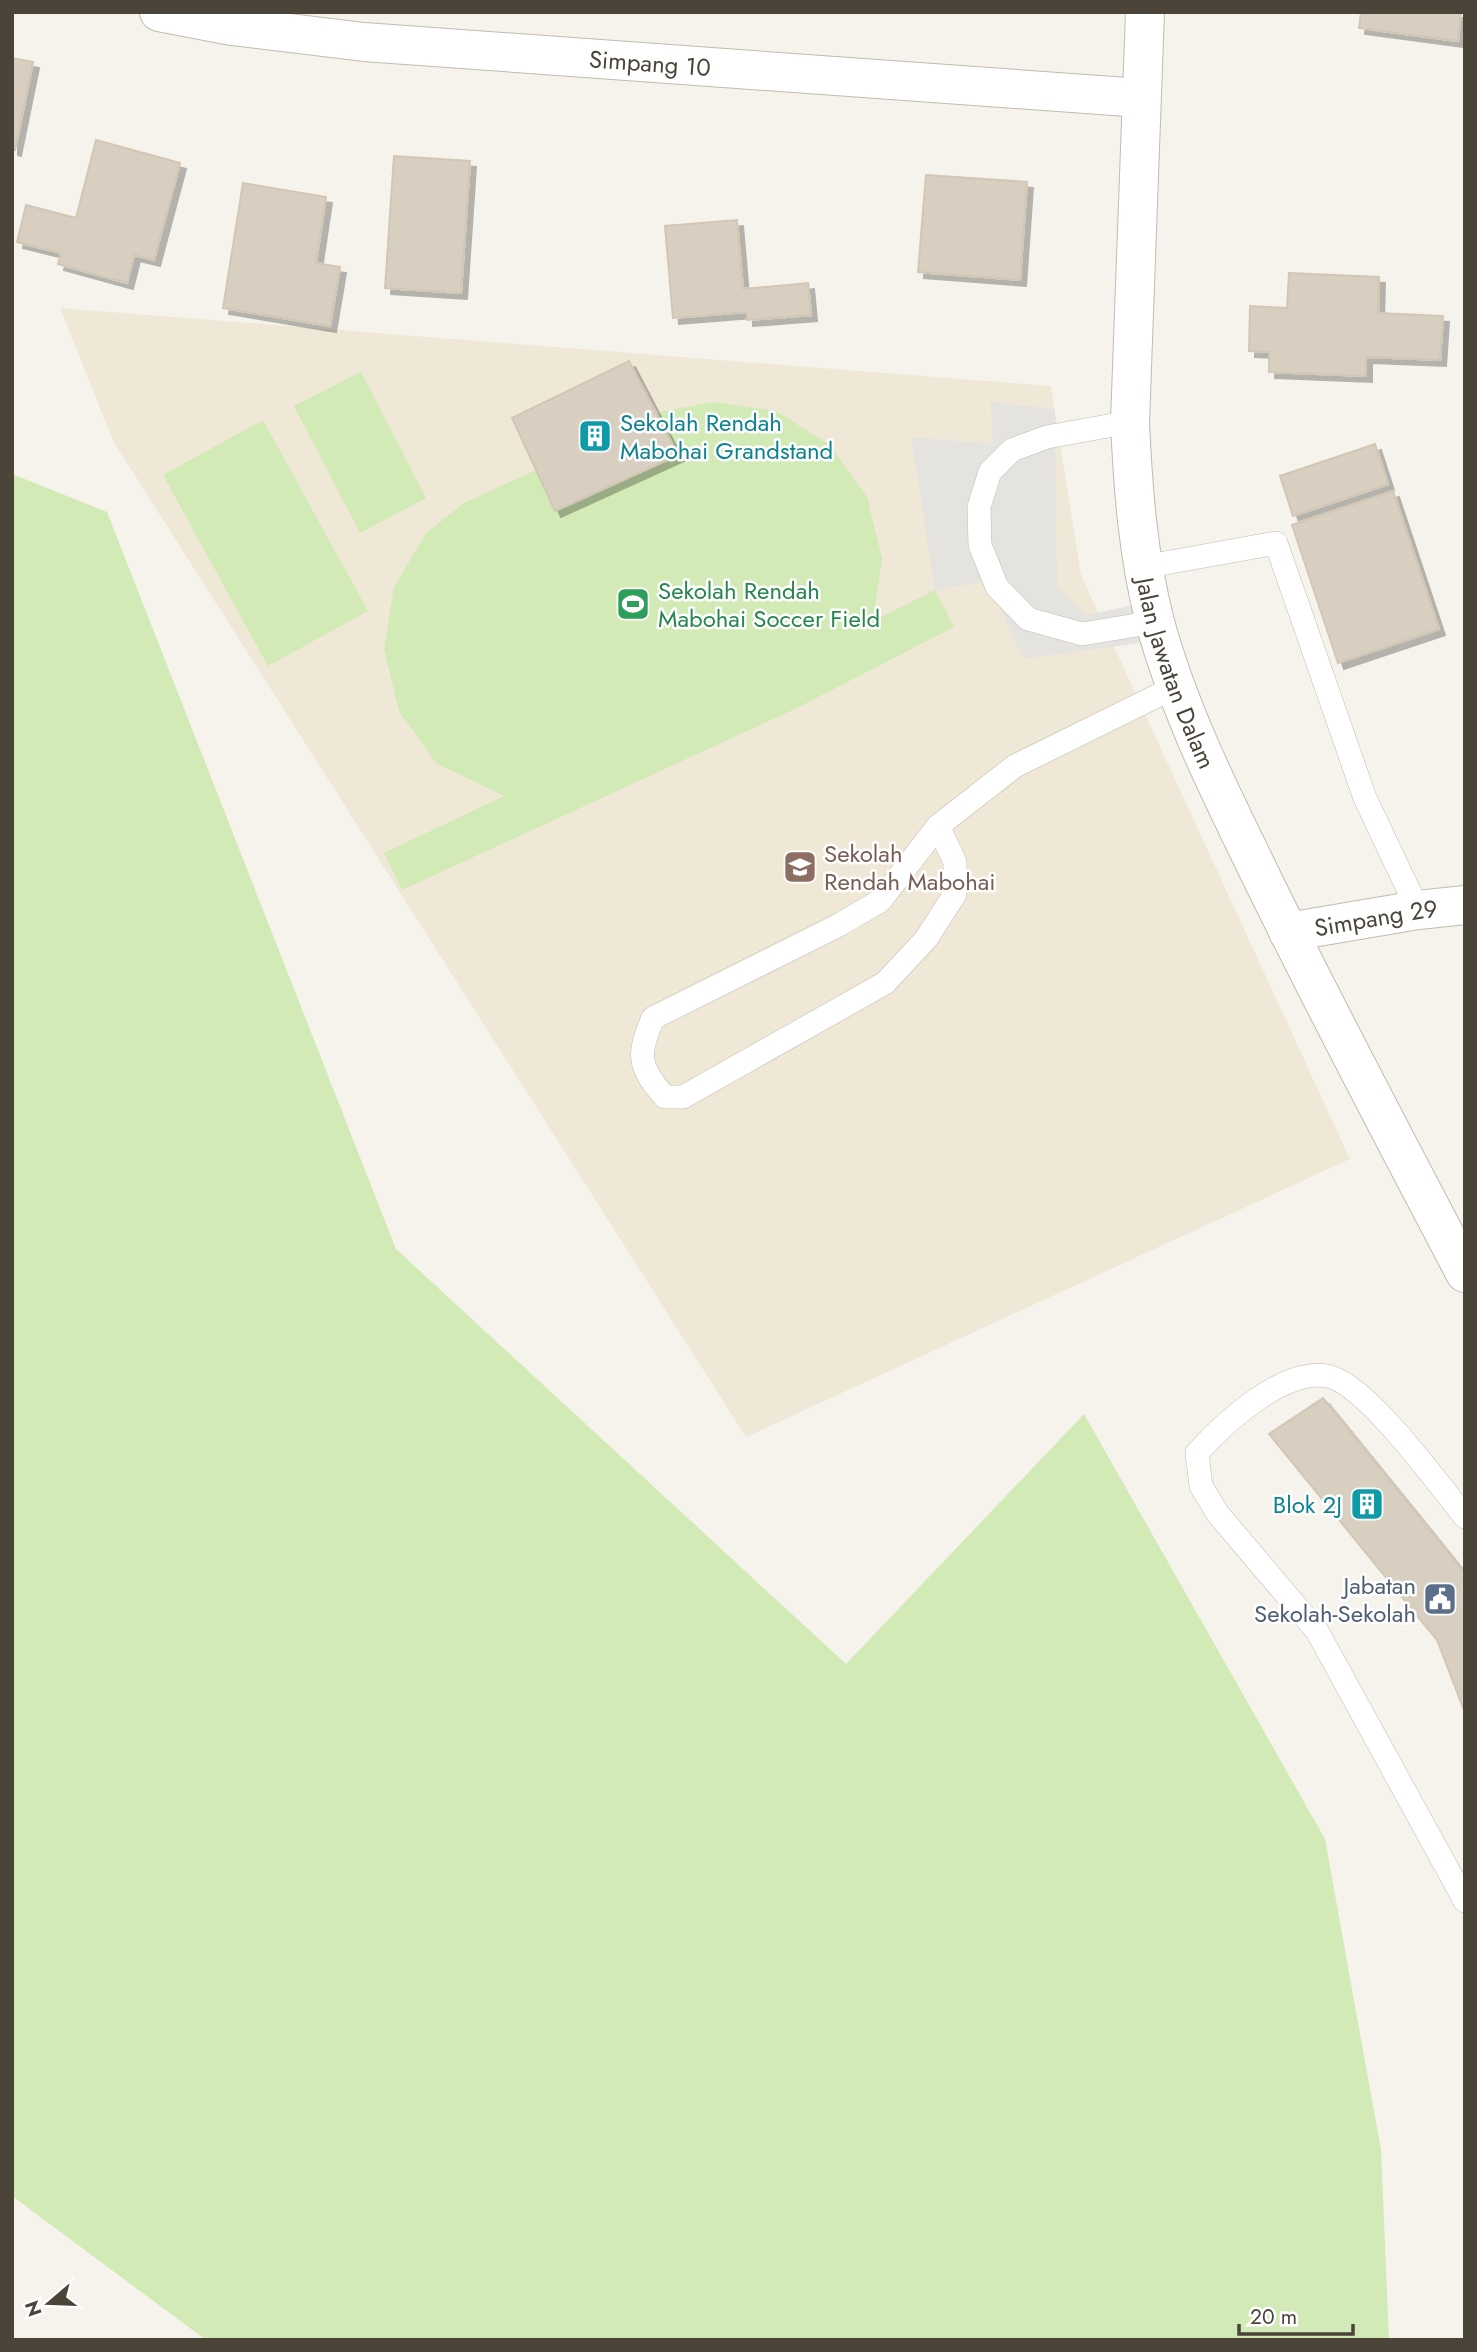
<svg xmlns="http://www.w3.org/2000/svg" width="1477" height="2352" font-family="Jost,sans-serif">
  <defs>
    <filter id="shadow"><feDropShadow dx="6" dy="6" stdDeviation="0" flood-color="#0004"/></filter>
  </defs>
  <rect width="100%" height="100%" fill="#f6f3ec"/>
  <path fill="#efe8d6" d="M60,308L1051,386L1081,575L1350,1159L746,1437L113,441Z"/>
  <path fill="#d2eab5" d="M361,372L426,498L360,533L294,406Z
    M714,402L776,411L830,445L867,497L882,559L873,621L935,590L954,627L799,707L402,890L384,853L504,796L436,763L399,711L384,649L394,587L426,533L464,503L663,411Z
    M263,420L368,611L268,666L163,475Z
    M12,474L107,512L396,1249L846,1664L1084,1414L1325,1839L1381,2150L1389,2340H206L12,2196Z"/>
  <path fill="#e5e3e0" d="M991,402L1055,409L1057,586L1086,615L1139,604L1146,642L1023,659L988,581L935,590L911,437L992,444Z"/>
  <path fill="#d8cfc1" stroke="#d3c7b4" stroke-width="2" filter="url(#shadow)" d="M1361,12H1461L1458,41L1359,28Z
    M12,58L33,62L15,150L12,149Z
    M96,140L180,163L154,260L134,255L127,283L58,264L61,253L17,242L26,205L76,218Z
    M394,156L470,161L461,293L385,288Z
    M926,175L1027,182L1020,280L918,272Z
    M243,183L326,197L316,263L340,267L330,326L223,308Z
    M737,220L743,289L808,283L811,315L747,320V312L673,318L665,226Z
    M1289,273L1379,277L1378,313L1443,316L1440,360L1366,357V376L1269,372V352L1249,351L1250,306L1287,308Z
    M629,361L678,455L555,511L512,418Z
    M1375,444L1388,484L1293,516L1280,476Z
    M1393,491L1439,629L1338,663L1292,525Z
    M1323,1398L1465,1573V1713L1437,1640L1269,1434Z"/>
  <g fill="none" stroke-linecap="round" stroke-linejoin="round">
    <defs>
      <path id="lane" d="M1130,422L1047,437L1012,450L990,472L979,507L980,545L997,587L1028,619L1082,634L1155,622
        M1143,567L1276,543L1365,798L1418,910
        M938,826L955,862V894L926,939L885,983L683,1097H665C638,1067 637,1054 653,1018L839,925L880,901L938,826L1015,766L1175,687
        M1465,1517C1439,1485 1365,1382 1327,1376C1282,1369 1225,1422 1197,1453L1201,1486L1218,1514L1317,1631L1465,1901"/>
      <g id="street">
        <path id="s1" d="M159,12L232,26L364,42L1141,98"/>
        <path id="s2" d="M1145,12L1130,422C1133,489 1138,556 1155,622C1179,711 1221,794 1261,876C1326,1010 1396,1141 1465,1273"/>
        <path id="s3" d="M1288,932L1418,910L1465,905"/>
      </g>
    </defs>
    <use href="#lane" stroke="#c2bbae" stroke-width="24"/>
    <use href="#street" stroke="#c2bbae" stroke-width="40"/>
    <use href="#lane" stroke="#fff" stroke-width="23"/>
    <use href="#street" stroke="#fff" stroke-width="38"/>
  </g>
  <defs>
    <symbol id="building-square" viewBox="-11 -11 22 22"><rect x="-9" y="-9" width="18" height="18" rx="4" fill="#0f9aa8" stroke="#fff"/><path d="M-4-6H4V6H1V3H-1V6H-4ZM-2.5-4.3h1.7v1.8h-1.7ZM.8-4.3h1.7v1.8H.8ZM-2.5-1h1.7V.8h-1.7ZM.8-1h1.7V.8H.8Z" fill="#fff"/></symbol>
    <symbol id="stadium-square" viewBox="-11 -11 22 22"><rect x="-9" y="-9" width="18" height="18" rx="4" fill="#2e9e5b" stroke="#fff"/><path d="M0-5a6.5 5 0 1 0 0 10a6.5 5 0 1 0 0-10ZM-3.5-1.8h7v3.6h-7Z" fill="#fff"/></symbol>
    <symbol id="school-square" viewBox="-11 -11 22 22"><rect x="-9" y="-9" width="18" height="18" rx="4" fill="#8d6e63" stroke="#fff"/><path d="M0-5L7-2L0 1L-7-2ZM-4 1L0 2.5L4 1V4Q0 6-4 4Z" fill="#fff"/></symbol>
    <symbol id="civic-square" viewBox="-11 -11 22 22"><rect x="-9" y="-9" width="18" height="18" rx="4" fill="#5c6f8a" stroke="#fff"/><path d="M-.6-6.5H3V-4.5H.6V-3L4-1V1h2V6H-6V1h2V-1L-.6-3ZM-1.2 2.5V6h2.4V2.5Z" fill="#fff"/></symbol>
  </defs>
  <g fill-rule="evenodd">
    <use href="#building-square" x="576" y="417" width="38" height="38"/>
    <use href="#stadium-square" x="614" y="585" width="38" height="38"/>
    <use href="#school-square" x="781" y="848" width="38" height="38"/>
    <use href="#building-square" x="1348" y="1485" width="38" height="38"/>
    <use href="#civic-square" x="1421" y="1580" width="38" height="38"/>
  </g>
  <g text-anchor="middle" dominant-baseline="central" stroke-width="5" stroke-linejoin="round" paint-order="stroke">
    <g font-size="24" fill="#4b4439" stroke="#fff">
      <text stroke="none"><textPath href="#s1" startOffset="494">Simpang 10</textPath></text>
      <text stroke="none"><textPath href="#s2" startOffset="667">Jalan Jawatan Dalam</textPath></text>
      <text stroke="none"><textPath href="#s3" startOffset="89">Simpang 29</textPath></text>
    </g>
    <g font-size="24" fill="#0d838f" stroke="#fff" text-anchor="start">
      <text x="620" y="422">Sekolah Rendah<tspan x="620" dy="28">Mabohai Grandstand</tspan></text>
      <text x="1342" y="1504" text-anchor="end">Blok 2J</text>
    </g>
    <g font-size="24" fill="#27864d" stroke="#fff" text-anchor="start">
      <text x="658" y="590">Sekolah Rendah<tspan x="658" dy="28">Mabohai Soccer Field</tspan></text>
    </g>
    <g font-size="24" fill="#785e54" stroke="#fff" text-anchor="start">
      <text x="824" y="853">Sekolah<tspan x="824" dy="28">Rendah Mabohai</tspan></text>
    </g>
    <g font-size="24" fill="#4e5e75" stroke="#fff" text-anchor="end">
      <text x="1416" y="1585">Jabatan<tspan x="1416" dy="28">Sekolah-Sekolah</tspan></text>
    </g>
  </g>
  <rect width="1477" height="2352" fill="none" stroke="#4b4439" stroke-width="28"/>
  <g transform="translate(49 2303) rotate(251)" stroke="#ffffff" stroke-width="5" paint-order="stroke">
  <path d="M0-5L12 26L0 18L-12 26Z" fill="#4b4439"/>
  <text y="-10" font-size="19" font-weight="bold" text-anchor="middle" fill="#4b4439">N</text>
  </g>
  <path d="M1239 2324v10h114v-10" fill="none" stroke="#4b4439" stroke-width="3.5"/>
  <text x="1250" y="2324" font-size="21" fill="#4b4439" stroke="#ffffff" stroke-width="5" paint-order="stroke">20 m</text>
</svg>
